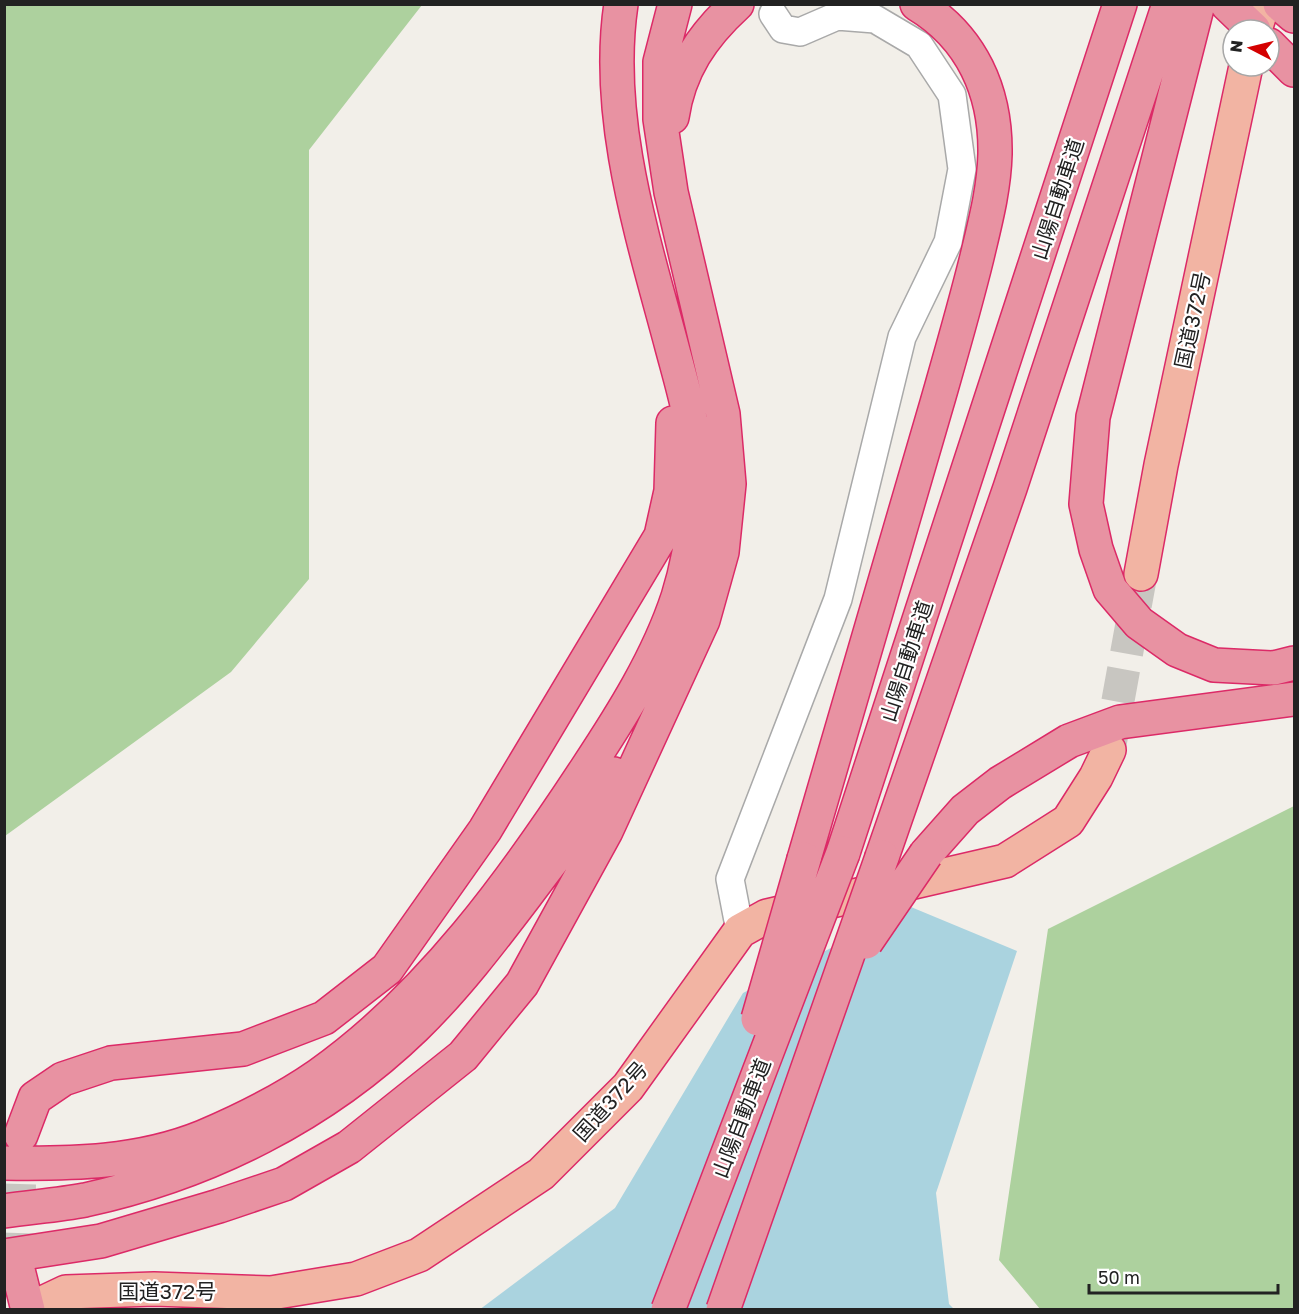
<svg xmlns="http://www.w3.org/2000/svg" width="1299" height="1314" font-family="'Golos Text','Noto Sans JP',sans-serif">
  <rect width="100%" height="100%" fill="#f2efe9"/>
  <path fill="#add19e" d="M5,4L422,5L309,150V579L231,672L5,836Z
    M1294,806V1309H1040L999,1260L1048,929Z"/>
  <path fill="#aad3df" d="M911,907L1017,951L936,1193L949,1304L954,1309L479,1310L615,1208L743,993Z"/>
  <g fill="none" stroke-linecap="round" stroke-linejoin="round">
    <path stroke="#c8c6c1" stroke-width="33" stroke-dasharray="33 16" stroke-linecap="butt" d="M1109,750L1141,574"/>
    <path stroke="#c8c6c1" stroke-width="33" stroke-dasharray="33 16" stroke-linecap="butt" d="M17,1266L21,1135"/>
    <defs>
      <path id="minor" d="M740,931L730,879L838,599L902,337L948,242L962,169L952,95L919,45L875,19L837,16L800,32L783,29L773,14"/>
      <path id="trunk" d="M1255,30L1263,4
        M1141,574L1161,465L1246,66
        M28,1310L66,1292L154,1289L271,1293L356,1279L419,1255L541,1174L628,1087L740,931L767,916L1005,861L1068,821L1096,777L1109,750"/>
      <path id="motorway" d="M1198,4L1093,417L1086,504L1096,549L1110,589L1139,623L1177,650L1214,665L1274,668L1294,663
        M1227,4L1254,30
        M1280,4L1294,16
        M1269,45L1294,70
        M672,117C679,70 702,36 737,4
        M843,853L1120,4
        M926,854L965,810L1000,783L1069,741L1120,722L1294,699
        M882,857L1010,488L1169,4
        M804,859C849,707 894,555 937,403C951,354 965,306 977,257C985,223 994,190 995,154C996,92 972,37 917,4
        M21,1135L35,1098L63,1079L111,1063L243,1049L324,1018L387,969L485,830L661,536L671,491L673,423
        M4,1163C72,1164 139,1163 203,1137C243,1120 283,1100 319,1075C430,996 513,881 587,768C622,715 658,658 678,597C689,562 695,521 696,483C698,436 684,392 672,347C643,238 604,118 621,4
        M4,1211C31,1207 59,1205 85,1200C209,1173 324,1115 415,1027C456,987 491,941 526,895C556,855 587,816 614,774
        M4,1256L101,1241L219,1206L284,1184L349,1147L463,1056L522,984L606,831L703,620L722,552L729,484L723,414L671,192L660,119V62L675,4
        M17,1266L28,1310"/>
    </defs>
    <use href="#minor" stroke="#a9a9a9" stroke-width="30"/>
    <use href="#trunk" stroke="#dc2a67" stroke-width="36"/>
    <use href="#motorway" stroke="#dc2a67" stroke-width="36"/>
    <use href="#minor" stroke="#fff" stroke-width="27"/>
    <use href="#trunk" stroke="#f2b4a3" stroke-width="33"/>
    <use href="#motorway" stroke="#e892a2" stroke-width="33"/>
    <defs>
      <path id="motorway-bridge" d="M866,942L926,854
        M758,1019L804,859
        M668,1310L843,853
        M723,1310L882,857"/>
    </defs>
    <use href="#motorway-bridge" stroke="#dc2a67" stroke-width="36" stroke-linecap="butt"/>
    <use href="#motorway-bridge" stroke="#e892a2" stroke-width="33"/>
  </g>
  <g text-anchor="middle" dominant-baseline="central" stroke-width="4.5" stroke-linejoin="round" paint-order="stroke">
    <g font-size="21" fill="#222" stroke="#fff">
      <text transform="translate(1057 199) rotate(-72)">山陽自動車道</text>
      <text transform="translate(1192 320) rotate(-78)">国道372号</text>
      <text transform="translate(906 661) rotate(-72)">山陽自動車道</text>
      <text transform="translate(610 1101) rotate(-48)">国道372号</text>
      <text transform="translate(741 1118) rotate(-69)">山陽自動車道</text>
      <text x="167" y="1291">国道372号</text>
    </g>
  </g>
  <rect width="1299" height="1314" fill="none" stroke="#222222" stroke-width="12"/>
  <g transform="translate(1251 48) rotate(277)"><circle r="28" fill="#ffffff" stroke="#a7a7a7" stroke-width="1.5"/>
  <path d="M0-4.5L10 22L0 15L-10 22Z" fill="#d40000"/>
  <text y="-9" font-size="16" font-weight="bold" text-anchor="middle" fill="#222222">N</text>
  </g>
  <path d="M1089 1284v9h189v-9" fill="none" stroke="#222222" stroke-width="3"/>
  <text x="1098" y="1284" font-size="18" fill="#222222" stroke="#ffffff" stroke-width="4.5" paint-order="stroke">50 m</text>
</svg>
